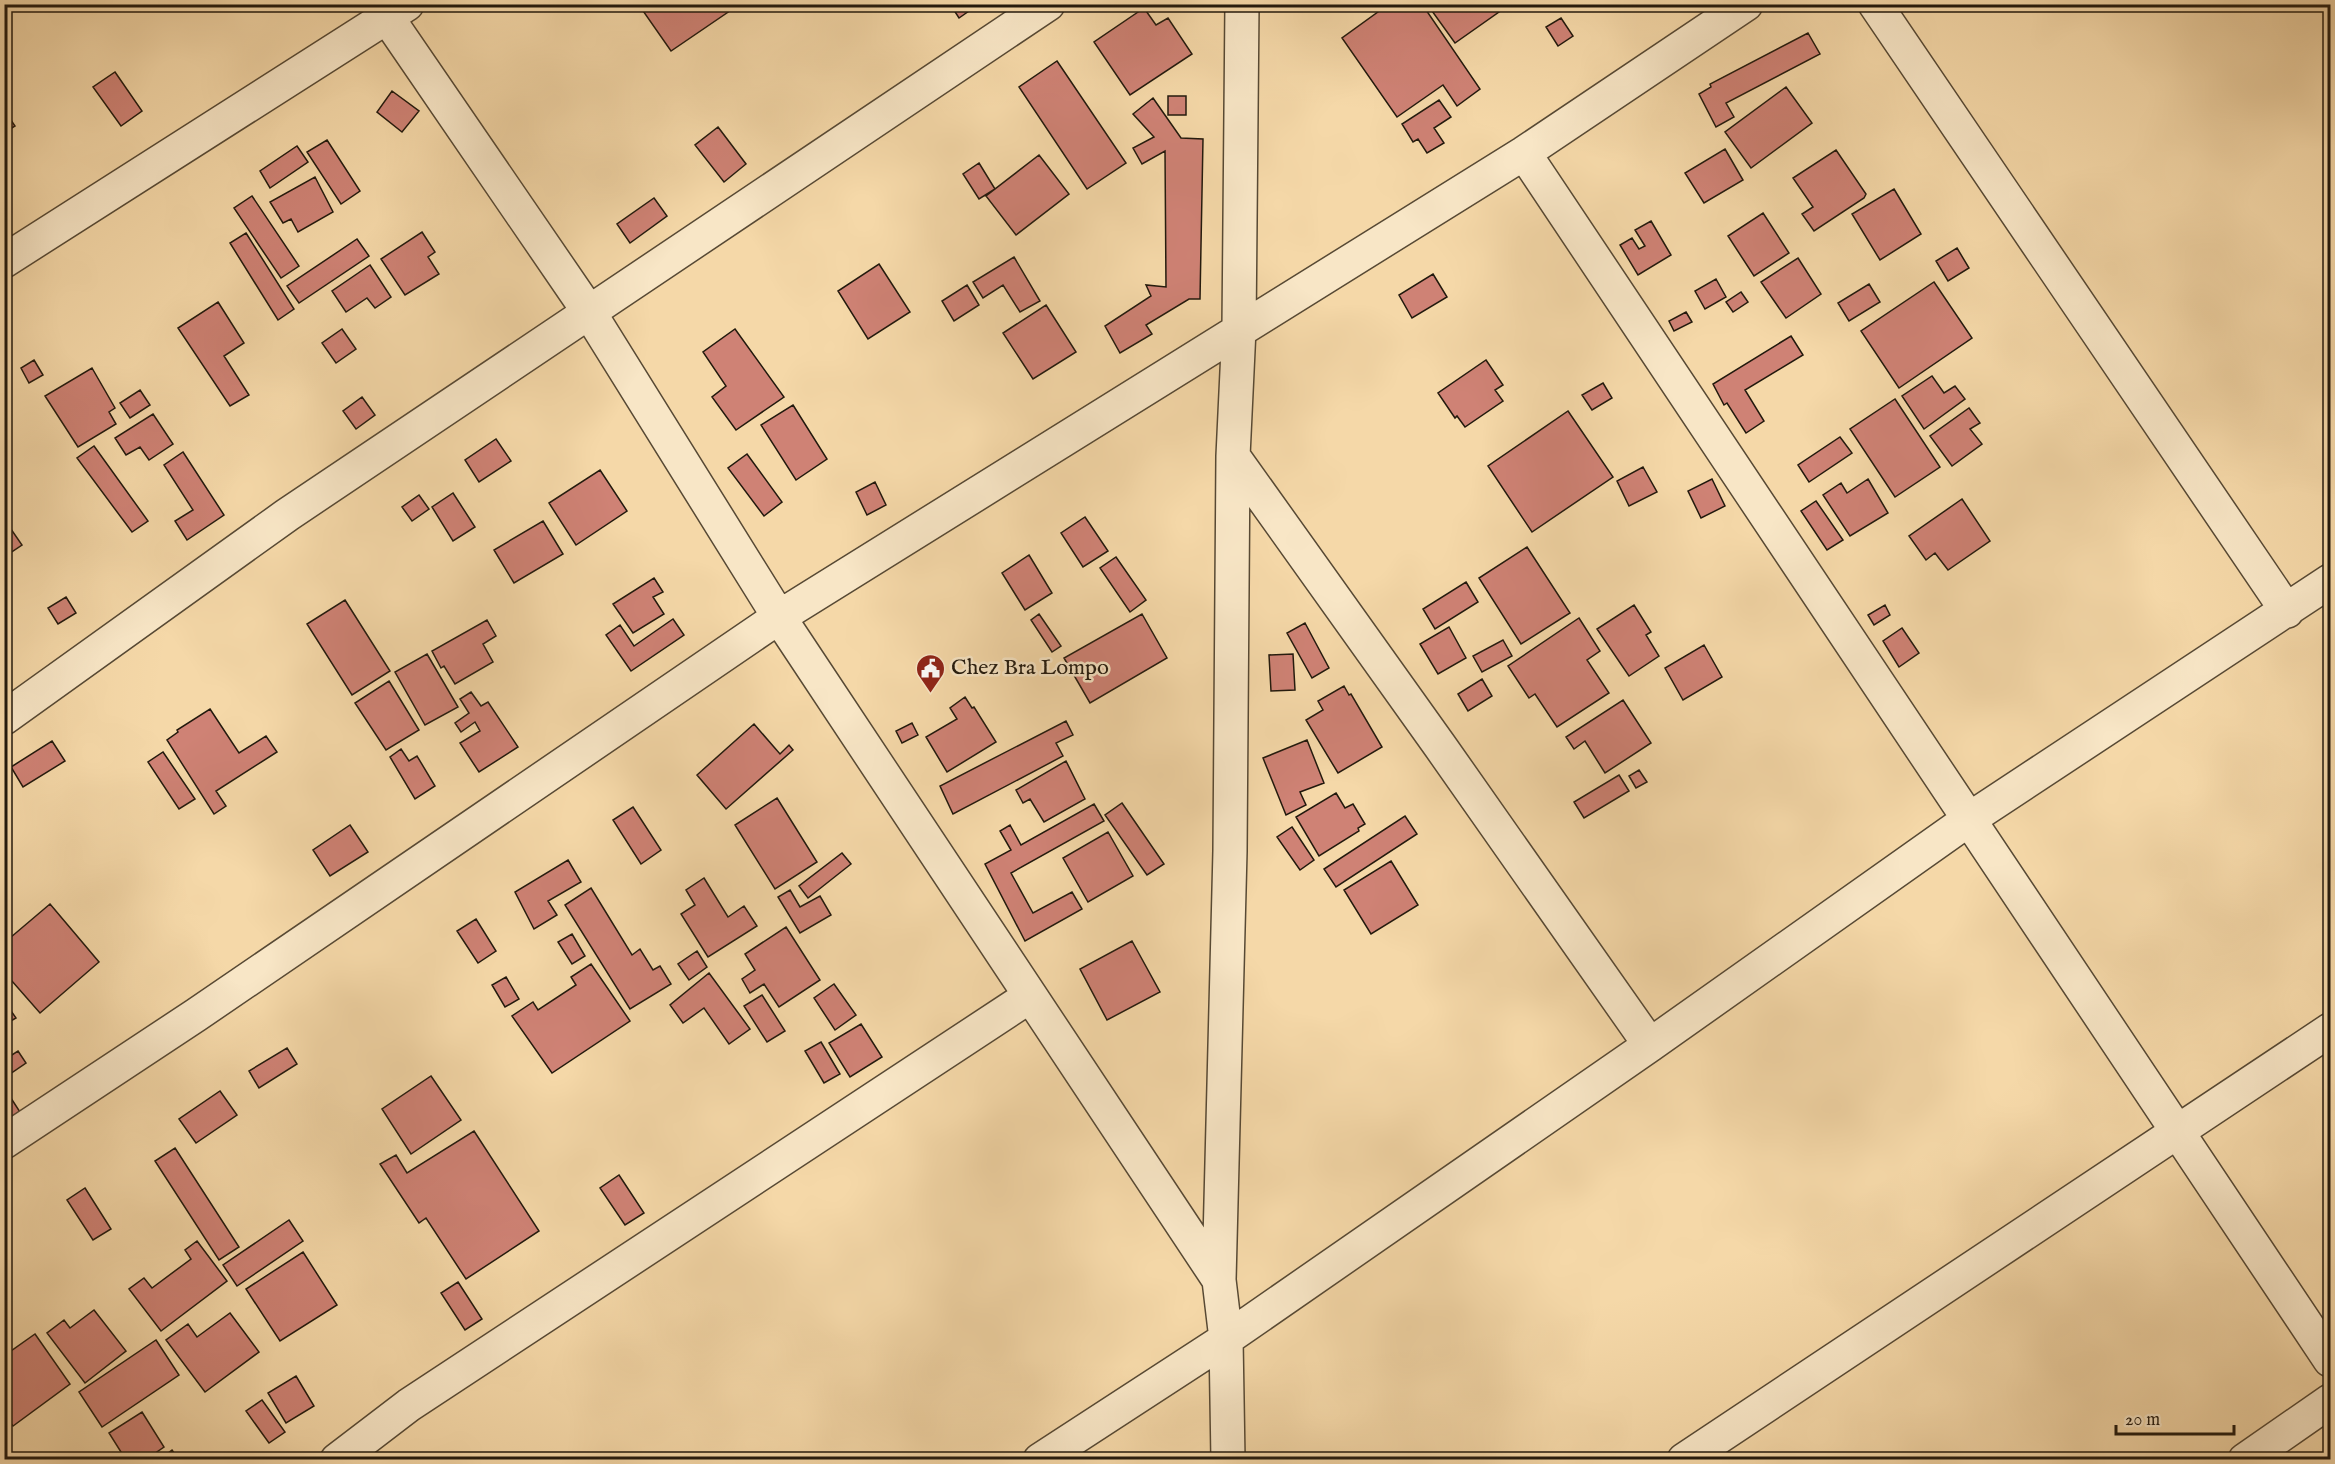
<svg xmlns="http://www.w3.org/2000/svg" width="2335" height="1464" font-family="'IM FELL English',serif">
  <rect width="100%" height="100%" fill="#f5d8a8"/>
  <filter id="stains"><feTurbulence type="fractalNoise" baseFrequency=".00333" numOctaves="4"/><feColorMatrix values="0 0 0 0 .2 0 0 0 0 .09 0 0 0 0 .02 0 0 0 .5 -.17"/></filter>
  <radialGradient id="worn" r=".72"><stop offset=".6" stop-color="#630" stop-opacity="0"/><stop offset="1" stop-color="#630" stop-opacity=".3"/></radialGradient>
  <path fill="#cf8275" stroke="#22190d" stroke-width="1.5" d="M647,4H736L737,6L671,51L641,8Z
    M950,4H979L959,18Z
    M1389,4H1422L1480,89L1457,106L1443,85L1397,117L1342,38Z
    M1427,4H1504L1506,7L1455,43Z
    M1144,8L1156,25L1168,18L1192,54L1130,95L1094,42Z
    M1561,18L1573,36L1558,46L1546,27Z
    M1808,33L1820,54L1726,103L1734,117L1716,127L1699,94L1711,87L1710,84Z
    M1057,61L1126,163L1087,189L1019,87Z
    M115,72L142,111L121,126L93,87Z
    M1786,87L1812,123L1751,168L1725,132Z
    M392,91L419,111L402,132L377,112Z
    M1168,96H1186V115H1168Z
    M1153,98L1181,138L1203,139L1200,299H1189L1146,325L1152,334L1120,353L1105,326L1151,296L1146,285L1166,287L1165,151L1142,164L1133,148L1154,137L1133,114Z
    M1439,100L1451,117L1434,128L1444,143L1427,153L1418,139L1413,142L1402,124Z
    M4,110L15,126L4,133Z
    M718,127L746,164L724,182L695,145Z
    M327,140L360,191L341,204L307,152Z
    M297,146L308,162L270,188L260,171Z
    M1725,149L1743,180L1704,203L1685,173Z
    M1836,150L1866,194L1864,198L1814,231L1802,214L1813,207L1793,178Z
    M1039,155L1069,194L1016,235L986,196Z
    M979,163L995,189L979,199L963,174Z
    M315,177L333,212L298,232L291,219L283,223L270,202Z
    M1894,189L1921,234L1880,260L1852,214Z
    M252,196L299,266L281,278L234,208Z
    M654,198L667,216L630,243L617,224Z
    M1763,213L1789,253L1754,276L1728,236Z
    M1651,221L1671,255L1638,275L1620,245L1632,238L1639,249L1645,246L1635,230Z
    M422,232L435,252L428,257L439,274L405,295L381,259Z
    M246,233L294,309L278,320L230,243Z
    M357,239L369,256L299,303L287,286Z
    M1957,248L1969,268L1948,281L1936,261Z
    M1014,257L1040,301L1020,312L1003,285L983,298L973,282Z
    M1798,258L1821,294L1786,318L1761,282Z
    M879,264L910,312L868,339L838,291Z
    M370,265L391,297L375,308L367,298L346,312L332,291Z
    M1433,274L1447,297L1412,318L1399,295Z
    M1716,279L1726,297L1705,309L1695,291Z
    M1934,282L1972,338L1899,388L1861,331Z
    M1869,284L1880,302L1849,321L1838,303Z
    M967,285L979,305L954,321L942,301Z
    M1741,292L1748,302L1733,312L1726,302Z
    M218,302L244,343L224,356L249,395L230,406L178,328Z
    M1046,305L1076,352L1033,379L1003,333Z
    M1686,312L1692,322L1674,331L1669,321Z
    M342,329L356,349L336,363L322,343Z
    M735,329L784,397L736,430L712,397L726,386L703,352Z
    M1791,336L1803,355L1745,390L1764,421L1746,433L1727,403L1724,405L1713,384Z
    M34,360L43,375L29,383L21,368Z
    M1486,360L1503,385L1495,390L1503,401L1465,427L1457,416L1455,418L1438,393Z
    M92,368L115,408L109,412L116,424L78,447L45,396Z
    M1932,376L1944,393L1955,386L1965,399L1924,429L1902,396Z
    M1603,383L1612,398L1592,410L1582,395Z
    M140,390L150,405L130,418L120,403Z
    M362,397L375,415L356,429L343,411Z
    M1895,399L1940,467L1895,497L1850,429Z
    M793,405L827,459L796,480L761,425Z
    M1969,408L1980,423L1970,429L1982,444L1952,466L1930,436Z
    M1568,411L1613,477L1532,532L1488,466Z
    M153,414L173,444L149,460L140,447L126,455L115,438Z
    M1840,437L1852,453L1809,482L1798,465Z
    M496,439L511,461L479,482L465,460Z
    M94,446L148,521L132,532L77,458Z
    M183,452L224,515L187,540L175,521L193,510L164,465Z
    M747,454L782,502L764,516L728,468Z
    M1643,467L1657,492L1629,506L1617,481Z
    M600,470L627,511L576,545L549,503Z
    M1712,479L1725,506L1701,518L1688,491Z
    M1868,479L1888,513L1850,536L1823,495L1841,483L1847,493Z
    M875,482L886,505L867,515L856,492Z
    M453,493L475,527L453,541L432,507Z
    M419,495L429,509L412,521L402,507Z
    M1962,499L1990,541L1948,570L1935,553L1926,560L1909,536Z
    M1816,501L1843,540L1827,550L1801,511Z
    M1085,517L1108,551L1083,567L1061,533Z
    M4,519L22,545L4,557Z
    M543,521L563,554L514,583L494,550Z
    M1527,547L1570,613L1521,644L1479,578Z
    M1029,555L1052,593L1025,610L1002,573Z
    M1116,557L1146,600L1130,612L1100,568Z
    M654,578L663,592L653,597L664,614L633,633L613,604Z
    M1466,582L1478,602L1435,629L1423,609Z
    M66,597L76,613L58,624L48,608Z
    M345,600L390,671L352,695L307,624Z
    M1634,605L1651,632L1646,635L1659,656L1629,676L1597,629Z
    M1885,605L1890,615L1874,625L1868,615Z
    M1039,614L1061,646L1052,652L1031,620Z
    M1142,614L1167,658L1090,703L1064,658Z
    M1579,618L1600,651L1587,660L1609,693L1557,727L1535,694L1529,698L1508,666Z
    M673,619L684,635L631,671L606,635L620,625L634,646Z
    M487,620L496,636L483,644L493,662L455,684L444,666L441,668L432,651Z
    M1305,623L1329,668L1312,678L1287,633Z
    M1449,627L1466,658L1438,674L1420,644Z
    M1902,628L1919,653L1899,667L1883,641Z
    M1503,640L1512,656L1482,672L1473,656Z
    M1704,645L1722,677L1683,700L1665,668Z
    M427,654L458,707L425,725L395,672Z
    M1293,654L1295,690L1271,691L1269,655Z
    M1482,679L1492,696L1468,711L1458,694Z
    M389,681L419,730L386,750L355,703Z
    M1344,686L1349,695L1351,694L1382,747L1338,773L1306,720L1323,710L1318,701Z
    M471,692L481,706L488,702L518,747L479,772L460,743L480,731L475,722L461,732L455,723L469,713L460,699Z
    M965,697L972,708L974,707L996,742L947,772L926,737L957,719L950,708Z
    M1623,700L1651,743L1605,773L1585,741L1574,749L1566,737Z
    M210,709L239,753L266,736L277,752L216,791L226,806L214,814L167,740L178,732L177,730Z
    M1066,721L1073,735L1056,743L1063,756L953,814L940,786Z
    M912,723L918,735L902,743L896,731Z
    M754,724L780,754L789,745L793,750L726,809L697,775Z
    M1307,740L1324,783L1300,792L1306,805L1286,815L1263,758Z
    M52,741L65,761L23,787L11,767Z
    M401,749L409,761L417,756L435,786L415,799L390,757Z
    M163,752L195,799L179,809L148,762Z
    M1066,761L1085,799L1044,822L1030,799L1023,803L1016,790Z
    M1639,770L1647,782L1636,788L1629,776Z
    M1619,775L1629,791L1584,818L1574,802Z
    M1336,793L1345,808L1353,804L1365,824L1358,828L1359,831L1319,856L1296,817Z
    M777,798L817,862L775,889L735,825Z
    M1122,803L1164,864L1147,875L1105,815Z
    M1094,804L1104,821L1011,873L1033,913L1072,892L1082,909L1025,941L985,864L1011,850L1000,831L1010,825L1021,845Z
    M633,807L661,850L641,864L613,820Z
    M1405,816L1417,834L1336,887L1324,869Z
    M350,825L368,852L330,876L313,850Z
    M1292,827L1314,860L1300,870L1277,837Z
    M1108,832L1133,876L1088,902L1063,858Z
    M842,853L851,864L808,898L799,886Z
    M568,860L581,882L548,901L557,915L534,929L515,892Z
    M1391,861L1418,905L1371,934L1344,890Z
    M704,878L728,917L744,906L757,926L708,957L681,914L695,905L686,890Z
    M591,888L632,955L640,949L653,970L660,966L671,984L630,1009L565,905Z
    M790,890L800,907L820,896L831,915L800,933L778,897Z
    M50,904L99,962L40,1013L4,972V943Z
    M476,919L496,951L478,963L457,931Z
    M786,927L820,980L779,1007L764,984L750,993L742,979L755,970L745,954Z
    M572,934L585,956L572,964L558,942Z
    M1132,941L1160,992L1107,1020L1080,969Z
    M697,951L707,967L689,980L678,964Z
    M591,964L630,1021L552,1073L512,1016L533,1002L538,1010L576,985L571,977Z
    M709,973L750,1029L729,1044L704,1008L683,1023L670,1005Z
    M506,977L519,999L505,1007L492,985Z
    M834,984L856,1015L835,1030L814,998Z
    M762,995L785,1031L767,1042L744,1006Z
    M4,1001L16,1018L4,1025Z
    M861,1024L882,1057L850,1077L829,1043Z
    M821,1042L840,1074L824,1083L805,1051Z
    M287,1048L297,1064L259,1088L249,1071Z
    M18,1051L26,1063L4,1078V1060Z
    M431,1076L461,1120L411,1154L382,1109Z
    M220,1091L237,1115L196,1143L179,1119Z
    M7,1092L20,1112L4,1122V1093Z
    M474,1131L539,1231L466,1279L426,1218L419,1223L380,1164L396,1155L407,1173Z
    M175,1148L239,1247L219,1260L155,1161Z
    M619,1175L644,1213L625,1225L600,1188Z
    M85,1188L111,1229L93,1240L67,1200Z
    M289,1220L303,1241L237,1286L223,1265Z
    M197,1241L227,1281L161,1331L129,1289L144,1278L152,1288L191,1259L185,1250Z
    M303,1252L337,1305L280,1341L246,1289Z
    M458,1282L482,1319L465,1330L441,1293Z
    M94,1310L126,1351L85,1383L47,1333L64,1320L70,1328Z
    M230,1313L259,1352L205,1392L166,1340L188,1324L197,1337Z
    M35,1334L70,1384L13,1426L4,1415V1356Z
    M156,1340L179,1375L102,1427L79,1392Z
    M296,1376L314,1406L286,1423L268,1393Z
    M262,1400L285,1432L269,1443L246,1411Z
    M142,1412L164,1447L145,1460H126L109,1433Z
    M172,1450L179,1460H159Z"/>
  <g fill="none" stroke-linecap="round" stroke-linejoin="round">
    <defs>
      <path id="minor" d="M378,4L589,312L779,617L1219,1280
        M1875,4L2287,611
        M1524,153L2330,1360
        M4,261L407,4
        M1233,456L1440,746L1650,1045
        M4,718L287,515L1048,4
        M4,1142L196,1015L779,617L1524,153L1746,4
        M337,1460L409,1405L1030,996
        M1040,1460L1226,1339L1650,1045L1968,820L2330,581
        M1228,1460L1226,1339L1219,1280L1230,851L1233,456L1239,329L1242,4
        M1684,1460L2330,1030
        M2245,1460L2330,1401"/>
    </defs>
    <use href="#minor" stroke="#574934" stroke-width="36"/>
    <use href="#minor" stroke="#f8e6c6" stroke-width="33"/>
  </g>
  <defs>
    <symbol id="civic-pin" viewBox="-11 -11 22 30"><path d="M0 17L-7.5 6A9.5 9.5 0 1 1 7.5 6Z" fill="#8f2418" stroke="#f8e6c6"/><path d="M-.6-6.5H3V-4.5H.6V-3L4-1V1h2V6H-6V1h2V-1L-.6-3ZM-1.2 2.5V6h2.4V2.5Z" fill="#fff"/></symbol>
  </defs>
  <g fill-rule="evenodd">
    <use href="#civic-pin" x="914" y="652" width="33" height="45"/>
  </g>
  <g text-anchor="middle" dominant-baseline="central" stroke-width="5" stroke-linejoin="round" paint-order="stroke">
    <g font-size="22" fill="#22190d" stroke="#f8e6c6" text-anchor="start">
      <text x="951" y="668">Chez Bra Lompo</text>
    </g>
  </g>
  <rect width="2335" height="1464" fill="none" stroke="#f5d8a8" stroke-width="24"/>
  <rect x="6" y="6" width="2323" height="1452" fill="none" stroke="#22190d" stroke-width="3"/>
  <rect x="12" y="12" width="2311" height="1440" fill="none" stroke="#22190d" stroke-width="1.5"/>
  <path d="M2116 1425v9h118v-9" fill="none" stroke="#22190d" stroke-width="3"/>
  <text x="2125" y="1425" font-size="18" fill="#22190d" stroke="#f8e6c6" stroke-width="4.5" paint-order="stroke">20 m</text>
  <rect width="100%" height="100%" filter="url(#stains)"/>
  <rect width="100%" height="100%" fill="url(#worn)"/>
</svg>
